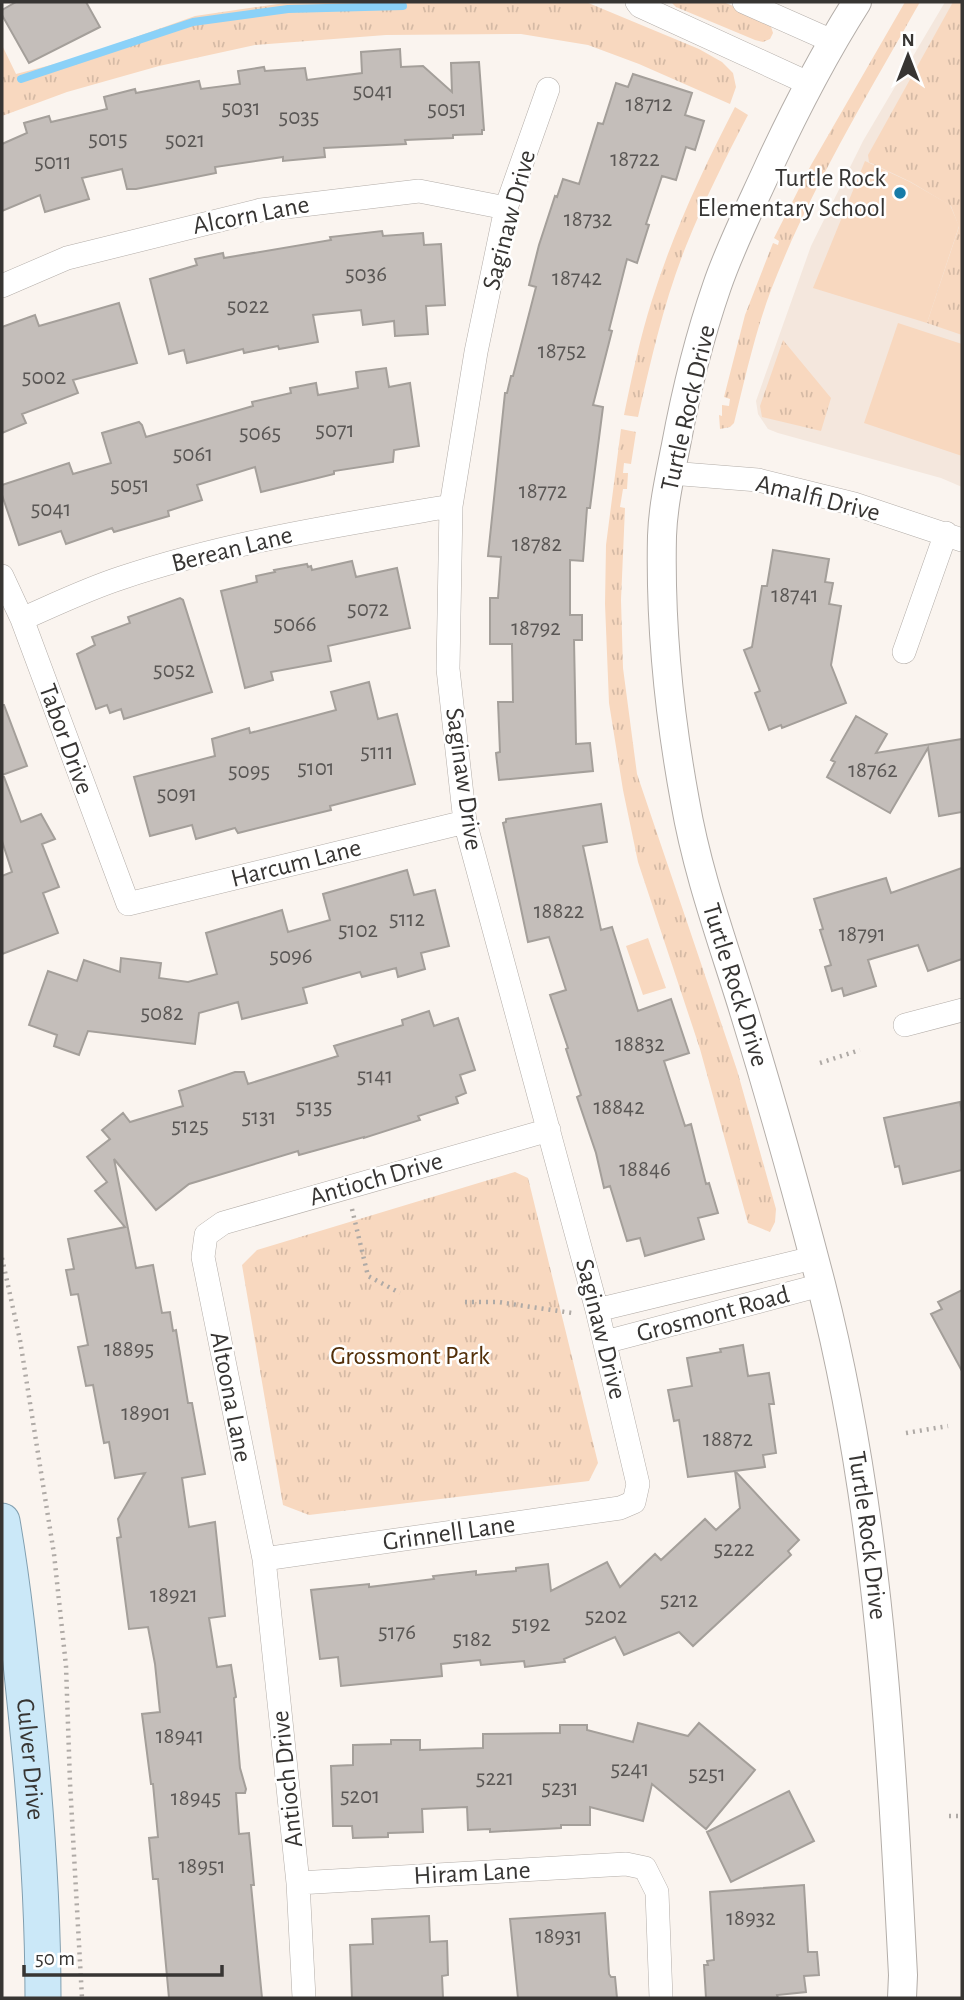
<svg xmlns="http://www.w3.org/2000/svg" width="964" height="2000" font-family="'Alegreya Sans',sans-serif">
  <defs>
    <pattern id="grass-tufts" width="24" height="20" patternUnits="userSpaceOnUse" patternTransform="scale(1.75)"><rect width="24" height="20" fill="#f8d8bf"/><path d="M3 7l-1-3M5 7V3M7 7l1-3M15 17l-1-3M17 17v-4M19 17l1-3" fill="none" stroke="#d5baa5"/></pattern>
  </defs>
  <rect width="100%" height="100%" fill="#faf4ef"/>
  <path fill="#f4e7dd" d="M945,2H962V487L941,478L778,433L768,429L758,414L756,401L811,246L863,141Z"/>
  <path fill="url(#grass-tufts)" d="M291,2H586L699,49L722,62L733,73L736,87L730,104L639,64L588,45L521,34L386,35L255,45L159,66L67,92L2,116V45L16,74L74,59L195,16Z
    M671,2H723L769,20L773,33L770,39L763,42L755,40L676,7Z
    M905,2H920C867,96 810,189 771,290C755,333 745,378 734,423L730,427L720,429L719,415L722,416V405L729,406L730,399L724,397L745,315L773,243L778,245L779,241L774,238L811,165Z
    M953,2H962V335L927,323L959,227L951,206L911,182L869,162L868,155Z
    M735,107L748,115C726,157 704,201 686,246C664,301 651,360 638,417L624,415C632,376 640,338 652,300C673,233 703,169 735,107Z
    M783,340L831,398L821,431L762,417L760,406Z
    M621,429L636,432L631,464L624,463L623,473H628L627,489H623L620,507L625,508L621,600L623,668L637,774L737,1070L776,1209L775,1222L770,1232L748,1223L700,1049L638,862L623,790L609,703L605,604L606,545Z
    M515,1172L528,1178L598,1463L589,1481L309,1515L283,1505L242,1265L257,1250Z"/>
  <path fill="#f8d8bf" d="M865,161L910,182L950,205L959,226L927,323L813,288Z
    M898,323L962,344V456L864,423Z
    M648,938L666,988L643,995L626,946Z"/>
  <g fill="none" stroke-linecap="round" stroke-linejoin="round">
    <path stroke="#8ad1f8" stroke-width="8" d="M21,79L193,22L288,9L403,6"/>
  </g>
  <path fill="#c4beba" stroke="#a49f9a" stroke-width="2" d="M16,2H86L100,27L29,63L2,15V10Z
    M400,49L401,67L423,66L452,92L451,63L479,62L484,130H482V134L453,135V138L405,140L406,144L324,148L325,157L283,161V157L215,167L216,173L136,189H127L122,169L82,178L89,199L45,212L40,195L2,211V144L27,133L24,123L49,116L51,122L107,109L104,97L135,89L136,93L199,81L201,89L240,84L238,71L264,67L265,71L305,68L307,80L362,73L361,52Z
    M633,74L692,93L685,115L704,121L695,150L686,147L676,180L662,176L646,224L649,225L637,263L627,259L609,330L612,331L593,405L603,407L590,508H587L583,561L570,560V615H582V640H574L576,744L590,743L593,771L499,780L496,753L500,752L498,702H513L512,644H490V598H498L501,557L488,556L505,393H507L511,376H513L536,287L529,285L539,245L555,196L557,197L563,179L579,184L598,123L603,124L616,83L628,87Z
    M382,231L383,236L423,233L424,245L441,244L445,305L426,306L428,334L395,336L394,321L363,325L361,310L313,315L318,342L279,349L278,346L244,353L243,349L187,363L184,350L169,354L150,279L197,265L195,259L223,253L224,258L331,240L330,237Z
    M119,303L137,363L73,380L78,393L22,414L26,423L2,433V327L35,315L39,326Z
    M386,368L389,387L410,383L419,446L394,450L393,462L334,471V474L261,492L255,467L197,485L202,500L168,511L169,516L114,532L112,528L66,544L61,531L19,545L2,495V485L69,463L73,474L111,463L102,433L139,422L142,425L146,437L253,406L252,402L291,393L290,388L316,383L318,395L358,388L356,372Z
    M773,550L829,559L825,582L833,583L829,604L841,606L831,665L846,703L782,728L781,725L769,730L755,693L760,691L744,650L752,647L762,586H767Z
    M352,561L356,577L397,568L410,628L328,646L331,661L271,672L273,680L245,688L221,591L257,582L256,576L275,572L274,570L307,564L308,567L311,566L312,570Z
    M180,598L183,600L212,692L124,719L121,709L110,713L107,705L96,709L77,654L95,645L92,637L130,623L128,617Z
    M369,682L378,719L397,714L415,784L330,806L331,810L238,833L235,828L196,839L192,825L150,836L134,777L215,756L212,739L249,728L250,733L336,710L331,692Z
    M2,705H4L27,766L2,775Z
    M856,716L887,734L876,753L962,739V812L939,816L928,748L890,813L827,777L835,762L831,760Z
    M2,777H4L21,822L41,814L55,839L42,844L59,887L43,893L58,933L2,954V876L12,872L2,841Z
    M601,804L607,842L583,846L601,930L612,927L638,1011L671,999L689,1053L664,1061L685,1126L691,1124L706,1184L709,1183L718,1213L698,1218L704,1239L645,1256L640,1238L627,1241L610,1186L604,1188L596,1153L577,1097L581,1095L566,1049L568,1048L550,995L566,990L549,937L528,942L503,823L506,822V819Z
    M962,868V959L928,971L918,945L868,960L876,986L844,996L842,988L832,991L825,967L831,965L820,930L823,929L814,899L886,878L891,893Z
    M407,870L414,895L435,890L449,946L421,953L425,969L398,977L396,968L362,977L360,972L303,988L307,1003L242,1019L238,1002L199,1013L195,1044L88,1031L79,1055L54,1046L57,1035L29,1025L48,971L77,981L84,960L120,972L121,958L161,963L159,978L188,982L217,974L206,933L282,910L288,932L330,920L323,894Z
    M429,1011L434,1026L458,1018L475,1070L460,1075L466,1093L456,1097L458,1103L418,1116L420,1120L364,1138V1137L299,1155L298,1151L189,1184L156,1210L114,1159L136,1268L153,1265L162,1313L170,1312L173,1331L176,1330L188,1403H192L205,1474L182,1478L189,1527L215,1522L225,1616L209,1618L217,1667L231,1665L236,1697L234,1698L240,1768L246,1789L245,1793H236L239,1834L249,1833L254,1885H251L262,1998H169L158,1879H153L149,1838L158,1837L153,1784H151L142,1714L160,1712L155,1664L148,1627L129,1629L117,1538L121,1537L118,1519L145,1473L115,1478L109,1442L104,1443L93,1385L86,1386L78,1347L88,1345L78,1294L71,1295L66,1270L74,1269L68,1239L125,1227L95,1191L107,1182L87,1157L110,1139L102,1130L123,1113L130,1122L183,1106L179,1091L235,1072H244L248,1084L338,1056L334,1046L403,1025L402,1020Z
    M960,1102L962,1113V1170L903,1184L899,1166L895,1167L884,1118Z
    M962,1290V1371L931,1314L942,1309L938,1302Z
    M743,1345L748,1376L769,1373L774,1404H769L776,1453L763,1455L765,1467L735,1471L799,1540L788,1551L791,1555L693,1646L679,1632L624,1655L615,1637L564,1659L565,1662L525,1667L524,1661L481,1665L480,1660L441,1664L442,1676L341,1686L338,1657L320,1659L311,1590L369,1584V1587L434,1579L433,1576L476,1571V1575L516,1571V1568L548,1564L551,1591L607,1562L620,1587L655,1554L661,1560L705,1519L716,1530L740,1508L735,1471L688,1477L679,1420L674,1421L668,1390L692,1386L687,1358L721,1352L720,1349Z
    M638,1723L688,1736L699,1723L755,1770L706,1829L652,1784L643,1821L590,1807V1825H561V1828L490,1832V1829L468,1830L467,1807L422,1809L423,1832L388,1833V1837L353,1838L352,1826H333L331,1766L353,1765V1745L391,1744V1740H420V1750L483,1748V1734L560,1733V1725H587V1730L633,1742Z
    M789,1791L814,1841L731,1882L707,1832Z
    M804,1885L808,1952H817L819,1975L804,1976L806,1992L777,1995L778,1998H706L704,1965H708L707,1961L714,1960L710,1892Z
    M605,1913L609,1974L611,1977H615L617,1998H518L510,1919Z
    M429,1916L430,1942L447,1941L448,1975L442,1976L443,1998H352L350,1945L373,1944L372,1919Z"/>
  <g fill="none" stroke-linecap="round" stroke-linejoin="round">
    <defs>
      <path id="minor" d="M637,2L640,6L810,84
        M744,2L832,41
        M2,286L67,258L261,210L419,191L506,208
        M670,473L758,480L854,504L962,540
        M2,576L22,619L128,904L465,822
        M22,619C54,605 87,589 121,578C228,542 339,525 451,506
        M904,652L946,533
        M905,1025L962,1010
        M597,1310L813,1258
        M605,1342L821,1285
        M264,1559L620,1508L634,1502L638,1484L597,1310L465,822L448,669L451,506L476,352L506,208L548,89
        M298,1883L626,1864L645,1868L657,1892L661,1998
        M304,1998L298,1883L264,1559L203,1257L206,1235L223,1223L549,1130"/>
      <g id="tertiary">
        <path id="s1" d="M857,2C824,54 796,108 770,164C752,204 731,245 717,286C699,338 686,391 676,445C670,475 663,506 662,536C660,625 669,714 685,801C697,872 722,940 743,1008C771,1099 797,1192 821,1284C879,1510 891,1743 903,1975L902,1998"/>
      </g>
      <g id="primary">
        <path id="s2" d="M2,1521C14,1590 21,1662 28,1732C37,1821 43,1909 43,1998"/>
      </g>
    </defs>
    <use href="#minor" stroke="#b3ada8" stroke-width="24"/>
    <use href="#tertiary" stroke="#b3ada8" stroke-width="30"/>
    <use href="#primary" stroke="#819fb0" stroke-width="37"/>
    <path stroke="#afaaa6" stroke-width="4.5" stroke-dasharray="2 5" stroke-linecap="butt" d="M820,1063L860,1050
      M352,1209L368,1276L400,1293
      M2,1258L20,1340L54,1554L66,1666L70,1783L82,1998
      M465,1302H498L572,1313
      M906,1433L948,1426
      M949,1816H962"/>
    <use href="#minor" stroke="#fff" stroke-width="23"/>
    <use href="#tertiary" stroke="#fff" stroke-width="28"/>
    <use href="#primary" stroke="#cbe8f8" stroke-width="35"/>
  </g>
  <circle fill="#177ba7" stroke="#fff" stroke-width="2.5" cx="900" cy="193" r="7"/>
  <g text-anchor="middle" dominant-baseline="central" stroke-width="5" stroke-linejoin="round" paint-order="stroke">
    <g font-size="23" fill="#5a5755">
      <text x="373" y="91">5041</text>
      <text x="649" y="104">18712</text>
      <text x="241" y="108">5031</text>
      <text x="447" y="109">5051</text>
      <text x="299" y="117">5035</text>
      <text x="108" y="139">5015</text>
      <text x="185" y="140">5021</text>
      <text x="635" y="159">18722</text>
      <text x="53" y="162">5011</text>
      <text x="588" y="219">18732</text>
      <text x="366" y="274">5036</text>
      <text x="577" y="278">18742</text>
      <text x="248" y="306">5022</text>
      <text x="562" y="351">18752</text>
      <text x="44" y="377">5002</text>
      <text x="335" y="430">5071</text>
      <text x="260" y="433">5065</text>
      <text x="193" y="454">5061</text>
      <text x="130" y="485">5051</text>
      <text x="543" y="491">18772</text>
      <text x="51" y="509">5041</text>
      <text x="537" y="544">18782</text>
      <text x="795" y="595">18741</text>
      <text x="368" y="609">5072</text>
      <text x="295" y="624">5066</text>
      <text x="536" y="628">18792</text>
      <text x="174" y="670">5052</text>
      <text x="377" y="752">5111</text>
      <text x="316" y="768">5101</text>
      <text x="873" y="770">18762</text>
      <text x="249" y="771">5095</text>
      <text x="177" y="794">5091</text>
      <text x="559" y="911">18822</text>
      <text x="407" y="919">5112</text>
      <text x="358" y="930">5102</text>
      <text x="862" y="934">18791</text>
      <text x="291" y="956">5096</text>
      <text x="162" y="1013">5082</text>
      <text x="640" y="1044">18832</text>
      <text x="375" y="1076">5141</text>
      <text x="314" y="1107">5135</text>
      <text x="619" y="1107">18842</text>
      <text x="259" y="1117">5131</text>
      <text x="190" y="1126">5125</text>
      <text x="645" y="1169">18846</text>
      <text x="129" y="1349">18895</text>
      <text x="146" y="1413">18901</text>
      <text x="728" y="1439">18872</text>
      <text x="734" y="1549">5222</text>
      <text x="174" y="1595">18921</text>
      <text x="679" y="1600">5212</text>
      <text x="606" y="1616">5202</text>
      <text x="531" y="1624">5192</text>
      <text x="397" y="1632">5176</text>
      <text x="472" y="1639">5182</text>
      <text x="180" y="1736">18941</text>
      <text x="630" y="1769">5241</text>
      <text x="707" y="1774">5251</text>
      <text x="495" y="1778">5221</text>
      <text x="560" y="1788">5231</text>
      <text x="360" y="1796">5201</text>
      <text x="196" y="1798">18945</text>
      <text x="202" y="1866">18951</text>
      <text x="751" y="1918">18932</text>
      <text x="559" y="1936">18931</text>
    </g>
    <g font-size="26" fill="#373533" stroke="#fff" text-anchor="end">
      <text x="886" y="178">Turtle Rock<tspan x="886" dy="30">Elementary School</tspan></text>
    </g>
    <g font-size="26" fill="#373533" stroke="#fff">
      <text transform="translate(251 215) rotate(-11)">Alcorn Lane</text>
      <text transform="translate(509 220) rotate(-75)">Saginaw Drive</text>
      <text transform="translate(688 408) rotate(-77)">Turtle Rock Drive</text>
      <text transform="translate(818 498) rotate(14)">Amalfi Drive</text>
      <text transform="translate(232 549) rotate(-14)">Berean Lane</text>
      <text transform="translate(66 739) rotate(70)">Tabor Drive</text>
      <text transform="translate(464 779) rotate(82)">Saginaw Drive</text>
      <text transform="translate(296 863) rotate(-14)">Harcum Lane</text>
      <text stroke="none"><textPath href="#s1" startOffset="1031">Turtle Rock Drive</textPath></text>
      <text transform="translate(376 1179) rotate(-16)">Antioch Drive</text>
      <text transform="translate(713 1314) rotate(-15)">Grosmont Road</text>
      <text transform="translate(601 1329) rotate(76)">Saginaw Drive</text>
      <text transform="translate(231 1397) rotate(79)">Altoona Lane</text>
      <text transform="translate(449 1533) rotate(-8)">Grinnell Lane</text>
      <text stroke="none"><textPath href="#s1" startOffset="1598">Turtle Rock Drive</textPath></text>
      <text stroke="none"><textPath href="#s2" startOffset="240">Culver Drive</textPath></text>
      <text transform="translate(287 1779) rotate(-96)">Antioch Drive</text>
      <text transform="translate(472 1873) rotate(-3)">Hiram Lane</text>
    </g>
    <g font-size="26" fill="#532f09" stroke="#fff">
      <text x="410" y="1356">Grossmont Park</text>
    </g>
  </g>
  <rect width="964" height="2000" fill="none" stroke="#373533" stroke-width="7"/>
  <g transform="translate(908 56)" stroke="#ffffff" stroke-width="5" paint-order="stroke">
  <path d="M0-5L12 26L0 18L-12 26Z" fill="#373533"/>
  <text y="-10" font-size="19" font-weight="bold" text-anchor="middle" fill="#373533">N</text>
  </g>
  <path d="M24 1965v10h198v-10" fill="none" stroke="#373533" stroke-width="3.5"/>
  <text x="35" y="1965" font-size="21" fill="#373533" stroke="#ffffff" stroke-width="5" paint-order="stroke">50 m</text>
</svg>
